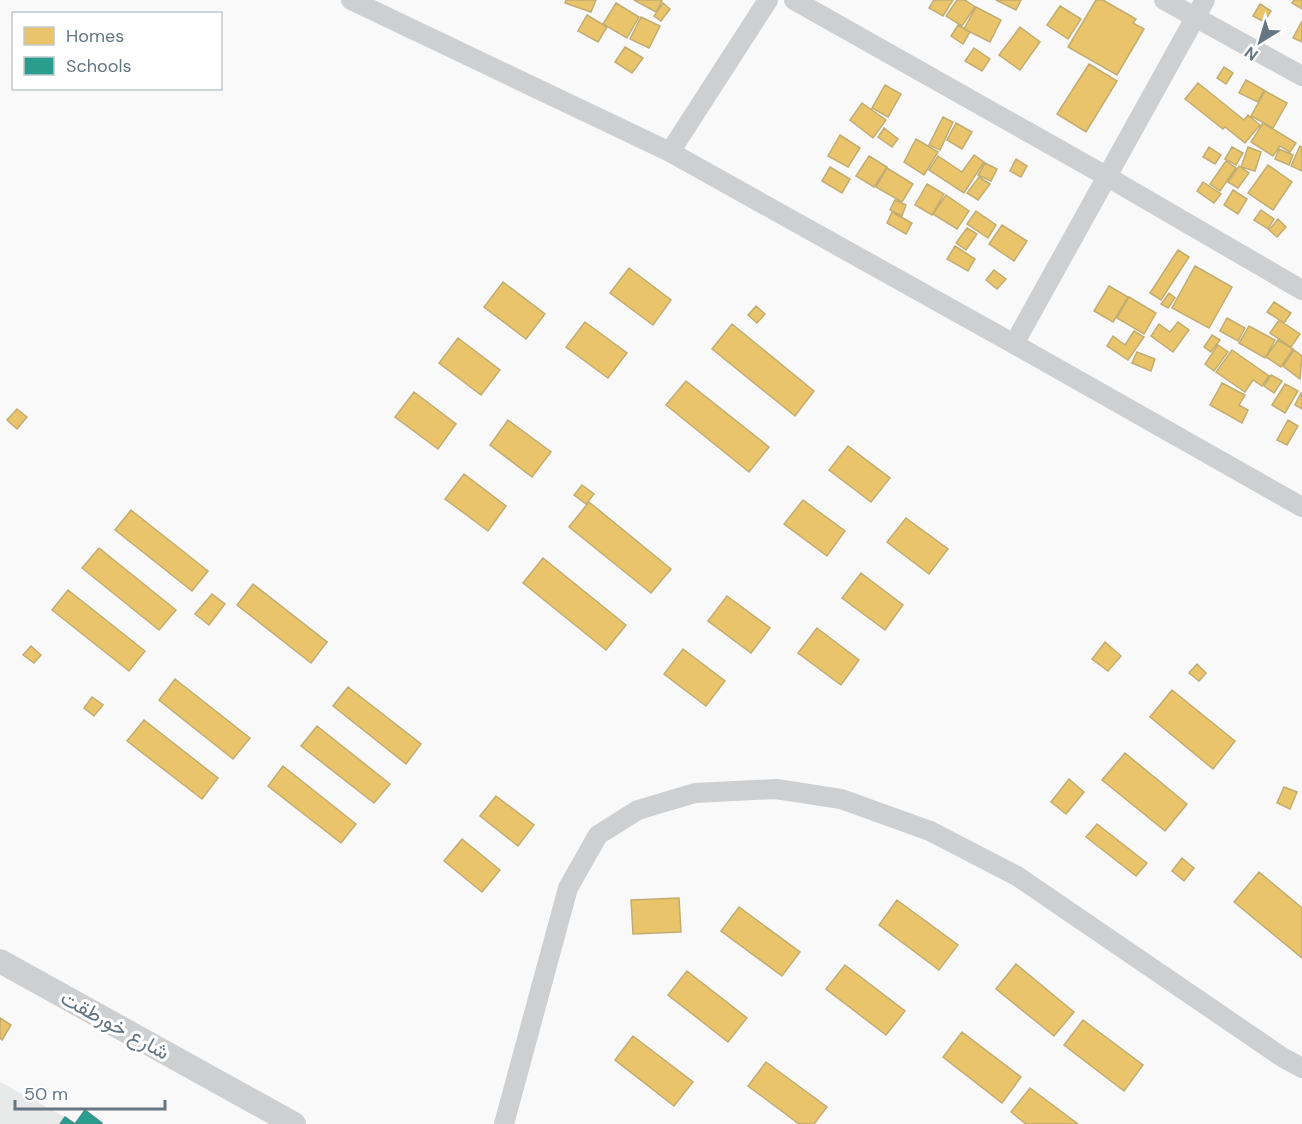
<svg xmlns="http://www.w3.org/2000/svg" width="1302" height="1124" font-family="'DM Sans',Vazirmatn,sans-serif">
  <rect width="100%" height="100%" fill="#f9f9f9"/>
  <path fill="#e8e9e9" d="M0,1082L78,1124H0Z"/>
  <path fill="#e9c46a" stroke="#c1ad72" stroke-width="1.5" d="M566,0H596L591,12L565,3Z
    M634,0H660L662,1L656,12Z
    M934,0H953L943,16L929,8Z
    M957,0H965L975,7L962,26L946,16Z
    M996,0H1021L1016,10Z
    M1096,0H1103L1136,19L1133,23L1144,29L1117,75L1068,47Z
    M1294,0H1302V9L1292,3Z
    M616,3L639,17L627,38L603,24Z
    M663,3L670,9L661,21L654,16Z
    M1260,4L1271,11L1264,22L1253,16Z
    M1060,6L1081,19L1068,39L1047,25Z
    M976,7L1001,20L990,42L964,29Z
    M587,15L607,27L598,42L578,31Z
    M641,17L660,26L649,48L630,39Z
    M1302,21V42L1293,38Z
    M958,25L970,32L963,44L951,36Z
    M1020,27L1040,42L1020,70L999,55Z
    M625,47L643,58L632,73L615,62Z
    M974,48L990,59L982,71L965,61Z
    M1089,64L1117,81L1086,132L1057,114Z
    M1224,67L1233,73L1226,84L1217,78Z
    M1246,80L1264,90L1258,102L1239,93Z
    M1198,83L1244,120L1248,115L1260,125L1245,143L1225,127L1223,129L1185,99Z
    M885,85L901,94L888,117L872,108Z
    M1265,91L1287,103L1273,128L1251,116Z
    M862,103L886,120L873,138L850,120Z
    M943,117L953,122L940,150L929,145Z
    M956,123L972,132L962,149L947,140Z
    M1263,123L1296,143L1290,152L1280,146L1273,156L1251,142Z
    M884,128L898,139L892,147L878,137Z
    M840,135L860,148L848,167L828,156Z
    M916,139L938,152L924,175L904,162Z
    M1300,146L1302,147V171L1291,166Z
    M1209,147L1221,155L1215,164L1203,157Z
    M1232,147L1243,153L1236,165L1225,159Z
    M1248,147L1261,152L1255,171L1241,167Z
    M1279,149L1293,155L1289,165L1275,159Z
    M974,155L984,162L964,193L929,170L938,156L962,172Z
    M869,156L887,167L874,187L856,176Z
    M1016,159L1027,166L1021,177L1010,171Z
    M1226,161L1236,168L1220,191L1210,184Z
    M985,163L997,169L991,181L978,175Z
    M1268,165L1292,182L1273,210L1248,193Z
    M1239,166L1249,173L1238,188L1228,182Z
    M830,167L850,179L842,193L822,181Z
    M887,168L913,184L902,202L876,187Z
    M979,177L990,184L978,200L967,193Z
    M1203,182L1221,194L1214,203L1197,191Z
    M927,184L944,194L932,215L915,205Z
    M1233,190L1247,199L1238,214L1224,205Z
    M946,195L969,211L957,229L933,214Z
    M895,200L906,205L902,216L890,210Z
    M1261,210L1274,219L1268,229L1254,220Z
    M976,211L996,225L988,238L967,224Z
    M892,212L912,223L906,234L887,223Z
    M1278,219L1286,227L1277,237L1269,230Z
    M1002,225L1027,241L1014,261L989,244Z
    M967,228L977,234L966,250L956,243Z
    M955,246L975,259L968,271L947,259Z
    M1178,250L1189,257L1161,300L1150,293Z
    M1195,266L1232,287L1209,328L1172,308Z
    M629,268L671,300L653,325L610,293Z
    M994,270L1006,279L997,289L986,280Z
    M503,282L545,314L526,339L484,307Z
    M1109,286L1128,297L1113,322L1094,311Z
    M1169,293L1175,298L1168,308L1161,304Z
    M1129,297L1156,313L1144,334L1117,318Z
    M1274,302L1291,313L1284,323L1267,312Z
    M756,306L765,314L757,323L748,315Z
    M1227,318L1245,328L1238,341L1220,331Z
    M1279,320L1300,334L1291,347L1270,333Z
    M585,322L627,353L608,378L566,347Z
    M1178,322L1189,330L1173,352L1151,336L1159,324L1170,332Z
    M732,324L814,391L795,416L712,349Z
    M1249,326L1275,340L1265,358L1239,343Z
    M1134,331L1144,337L1128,360L1107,346L1113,336L1125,345Z
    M1212,335L1220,340L1211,352L1204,347Z
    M458,338L500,370L481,395L439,363Z
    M1278,340L1293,349L1281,367L1266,357Z
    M1218,345L1228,352L1214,371L1205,364Z
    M1232,350L1269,376L1262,386L1253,380L1245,392L1216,372Z
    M1294,350L1302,356L1300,379L1283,366Z
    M1137,352L1155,359L1151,371L1132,363Z
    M1271,375L1282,381L1274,393L1264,386Z
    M686,381L769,447L749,472L666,405Z
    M1222,383L1245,395L1239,405L1248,410L1242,423L1210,405Z
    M1285,384L1298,391L1285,413L1272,405Z
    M414,392L456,424L438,449L395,417Z
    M1301,393L1302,394V409L1295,405Z
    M17,409L27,417L17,429L7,420Z
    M508,420L551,452L532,477L490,445Z
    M1288,420L1298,426L1287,445L1277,440Z
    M848,446L890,478L871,502L829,470Z
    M464,474L506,506L488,531L445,499Z
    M582,485L594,494L586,504L574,495Z
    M803,500L845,531L827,556L784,524Z
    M589,502L671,569L651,593L569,527Z
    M131,510L208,571L192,591L115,530Z
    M906,518L948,549L929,574L887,542Z
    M99,548L176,610L159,630L82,568Z
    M543,558L626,625L606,650L523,583Z
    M861,573L903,605L885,630L842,598Z
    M253,584L327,642L311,663L237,605Z
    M68,590L145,651L129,671L52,610Z
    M212,594L225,604L209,625L195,614Z
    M727,596L770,628L751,653L708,621Z
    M817,628L859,660L841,685L798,653Z
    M1105,642L1121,656L1108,671L1092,659Z
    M31,646L41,655L34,663L23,655Z
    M683,649L725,681L706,706L664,674Z
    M1197,664L1206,673L1199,681L1189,673Z
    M175,679L250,738L233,759L159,700Z
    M348,687L421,744L406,764L333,706Z
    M1172,690L1235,741L1213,769L1150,717Z
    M92,697L103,705L94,716L84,708Z
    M144,720L218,778L202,799L127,741Z
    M317,726L390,784L374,803L301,746Z
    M1125,753L1187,804L1165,831L1102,780Z
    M283,766L356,824L341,843L268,786Z
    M1069,779L1084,792L1066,814L1051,802Z
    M1284,787L1297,792L1290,809L1277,803Z
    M496,796L534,825L518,846L480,816Z
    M1097,824L1147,863L1136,876L1086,837Z
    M462,839L500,870L482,892L444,861Z
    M1182,858L1194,868L1184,881L1172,871Z
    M1259,872L1302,908V958L1234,902Z
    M679,898L681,932L633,934L631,900Z
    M897,900L958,945L939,970L879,925Z
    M739,907L800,952L782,976L721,931Z
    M1016,964L1074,1012L1054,1036L996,989Z
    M845,965L905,1011L886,1035L826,989Z
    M687,971L747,1018L728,1042L668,995Z
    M0,1018L11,1025L2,1040L0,1038Z
    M1083,1020L1143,1065L1124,1091L1064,1045Z
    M962,1032L1021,1077L1002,1103L943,1057Z
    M633,1036L693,1082L674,1106L615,1060Z
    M766,1062L827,1107L814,1124H799L748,1086Z
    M1030,1088L1078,1124H1026L1011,1112Z"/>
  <path fill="#2a9d8f" stroke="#3c918b" stroke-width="1.5" d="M85,1110L102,1123L101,1124H75Z
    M65,1117L75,1124H60Z"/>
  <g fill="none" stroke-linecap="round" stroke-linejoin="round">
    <path stroke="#cecfd0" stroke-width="20" d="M351,0L670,152L1014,344L1302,507
      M794,0L1106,176L1302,290
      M1164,0L1302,76
      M670,152L768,0
      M1014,344L1205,0
      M504,1124L568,888L598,835L638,810L695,793L776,789L841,799L930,831L1017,876L1282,1057L1302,1068"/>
    <path stroke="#cecfd0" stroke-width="24" d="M0,961L294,1124"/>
  </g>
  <g text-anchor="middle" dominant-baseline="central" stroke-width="6" stroke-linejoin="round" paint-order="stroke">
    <g font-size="21" fill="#657683" stroke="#fff">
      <text transform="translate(115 1025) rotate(29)">شارع خورطقت</text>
    </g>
  </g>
  <rect x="12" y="12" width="210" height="78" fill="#ffffff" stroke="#c1c8cd" stroke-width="1.5"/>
  <rect x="24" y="27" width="30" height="18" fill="#e9c46a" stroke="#c1c8cd" stroke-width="1.5"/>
  <text x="66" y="42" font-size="18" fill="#657683">Homes</text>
  <rect x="24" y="57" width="30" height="18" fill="#2a9d8f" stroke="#c1c8cd" stroke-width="1.5"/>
  <text x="66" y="72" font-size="18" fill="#657683">Schools</text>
  <g transform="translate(1260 42) rotate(217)" stroke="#ffffff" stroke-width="4.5" paint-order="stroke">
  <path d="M0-4.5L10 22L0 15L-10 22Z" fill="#657683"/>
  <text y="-9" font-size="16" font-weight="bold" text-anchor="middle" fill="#657683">N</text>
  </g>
  <path d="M15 1100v9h150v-9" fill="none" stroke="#657683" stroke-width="3"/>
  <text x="24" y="1100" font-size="18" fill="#657683" stroke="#ffffff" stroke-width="4.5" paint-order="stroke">50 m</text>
</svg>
